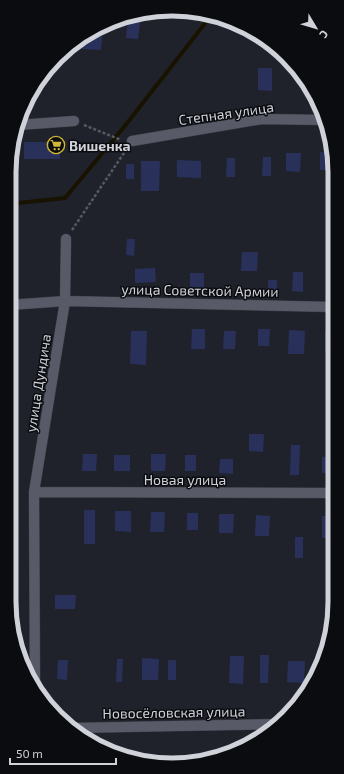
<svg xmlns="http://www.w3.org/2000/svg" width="344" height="774" font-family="'Exo 2',sans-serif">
  <rect width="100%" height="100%" fill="#1f222b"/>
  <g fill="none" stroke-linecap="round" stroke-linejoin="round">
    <path stroke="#181200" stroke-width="4" d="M9,204L65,198L124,127L210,17"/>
  </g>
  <path fill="#29315b" d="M141,15L138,39L126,38L128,18Z
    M99,28L103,29L101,50L82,49V40Z
    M258,68H272V91L258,90Z
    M24,142H60V159H24Z
    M320,152L331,153L330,170H320Z
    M286,153H301L300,172L286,171Z
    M263,157H271V176H262Z
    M227,158H235V177H226Z
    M177,160L201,161V178L177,177Z
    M141,161H160L159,191H141Z
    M126,164H134V179H126Z
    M127,239H135L134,256L126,255Z
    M242,252H258L257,271H241Z
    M331,264H334V294H330Z
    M155,268L156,282L135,283V269Z
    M293,272H303V292L292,291Z
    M190,273H204V289H190Z
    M268,280H277V292H268Z
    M192,329H205V349H191Z
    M258,329H270L269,346H258Z
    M289,330L305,331L304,354H288Z
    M131,331H147L146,365L130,364Z
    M224,331H236L235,349H223Z
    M325,333H334V353L325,352Z
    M249,434H264L263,452L249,451Z
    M291,445H300L299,475H290Z
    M83,454H97L96,471H82Z
    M151,454H166L165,471H151Z
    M114,455H130V471H114Z
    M185,455H196V471H185Z
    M9,457H17V478H9Z
    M322,457H335V473H322Z
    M220,459H233V474L219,473Z
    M84,510H95V544H84Z
    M115,511H131V532L115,531Z
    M151,512H165L164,532H150Z
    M187,513H198V530H187Z
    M219,514H234L233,533H219Z
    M256,515L270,516L269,536H255Z
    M322,516H335L334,538H322Z
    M295,537H303V558H295Z
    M9,550H11L10,565H9Z
    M55,595H76L75,609H55Z
    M9,604H15L14,619H12Z
    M260,655H269L268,683H260Z
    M230,656H244L243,684L229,683Z
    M142,658L159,659L158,680H142Z
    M117,659H123L122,682H116Z
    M58,660H68L67,680L57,679Z
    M168,660H176V680H168Z
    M288,661H305L304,683L287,682Z"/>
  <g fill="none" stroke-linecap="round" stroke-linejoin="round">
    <defs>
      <path id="minor" d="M18,125L74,121
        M132,141L262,119L325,120
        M9,305L65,301L334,307
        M34,492L335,493
        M35,684L34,492L65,301L66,239
        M72,728L277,724"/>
    </defs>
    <use href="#minor" stroke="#3d3f47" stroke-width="11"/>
    <path stroke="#565961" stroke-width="2.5" stroke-dasharray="3 2" stroke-linecap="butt" d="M84,125L121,140
      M72,230L126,150"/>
    <use href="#minor" stroke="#585b67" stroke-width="10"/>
  </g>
  <defs>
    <symbol id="supermarket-ring" viewBox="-11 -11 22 22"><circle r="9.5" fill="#0a0c10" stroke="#d1b736" stroke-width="1.5"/><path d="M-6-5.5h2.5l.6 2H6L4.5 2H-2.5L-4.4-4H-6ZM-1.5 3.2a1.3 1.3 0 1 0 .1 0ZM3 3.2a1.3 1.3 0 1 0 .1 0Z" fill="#d1b736"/></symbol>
  </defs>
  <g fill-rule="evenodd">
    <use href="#supermarket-ring" x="46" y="135" width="20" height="20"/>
  </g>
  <g text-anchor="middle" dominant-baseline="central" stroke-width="3" stroke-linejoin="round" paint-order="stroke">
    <g font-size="14" fill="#d0d2d9" stroke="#0a0c10">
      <text transform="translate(226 113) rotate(-8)">Степная улица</text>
      <text transform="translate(200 290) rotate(1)">улица Советской Армии</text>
      <text transform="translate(38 383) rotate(-81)">улица Дундича</text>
      <text x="185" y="479">Новая улица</text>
      <text transform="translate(174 712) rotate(-1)">Новосёловская улица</text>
    </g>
    <g font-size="14" font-weight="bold" fill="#d0d2d9" stroke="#0a0c10" text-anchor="start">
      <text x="69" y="145">Вишенка</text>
    </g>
  </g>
  <path d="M0 0H344V774H0ZM172 16H172A156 156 0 0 1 328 172V602A156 156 0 0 1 172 758H172A156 156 0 0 1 16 602V172A156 156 0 0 1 172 16Z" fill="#0a0c10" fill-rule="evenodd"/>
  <path fill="none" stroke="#d0d2d9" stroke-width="5" d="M172 16H172A156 156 0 0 1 328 172V602A156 156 0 0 1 172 758H172A156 156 0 0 1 16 602V172A156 156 0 0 1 172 16Z"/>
  <g transform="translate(316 28) rotate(128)" stroke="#0a0c10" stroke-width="3" paint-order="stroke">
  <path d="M0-3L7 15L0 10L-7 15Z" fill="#d0d2d9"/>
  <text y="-6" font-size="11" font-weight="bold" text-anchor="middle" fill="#d0d2d9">С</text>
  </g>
  <path d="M10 758v6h106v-6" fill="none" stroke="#d0d2d9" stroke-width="2"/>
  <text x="16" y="758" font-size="12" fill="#d0d2d9" stroke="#0a0c10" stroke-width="3" paint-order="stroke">50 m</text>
</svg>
